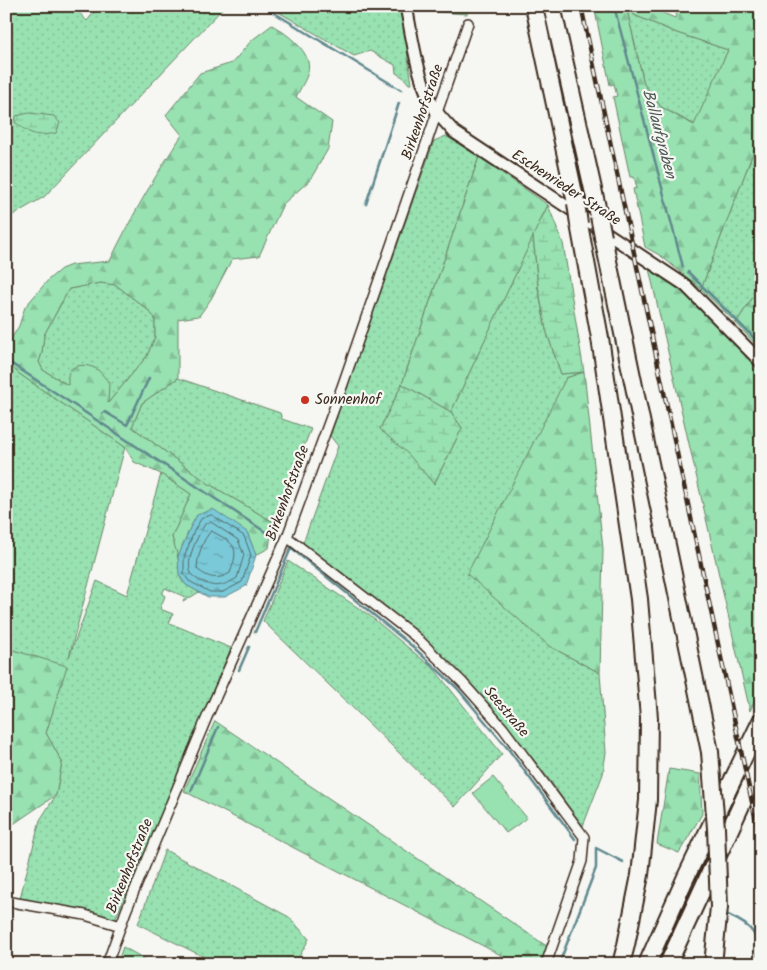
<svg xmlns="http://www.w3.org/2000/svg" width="767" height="970" font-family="Kalam,sans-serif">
  <defs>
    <pattern id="grass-dots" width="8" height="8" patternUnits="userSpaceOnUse" patternTransform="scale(1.25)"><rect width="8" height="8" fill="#98e1b1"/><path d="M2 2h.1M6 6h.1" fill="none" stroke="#84c198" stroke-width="1.8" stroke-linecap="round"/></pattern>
    <pattern id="forest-firs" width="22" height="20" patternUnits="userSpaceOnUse" patternTransform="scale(1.25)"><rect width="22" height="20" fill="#98e1b1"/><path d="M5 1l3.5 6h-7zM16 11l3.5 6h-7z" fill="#84c198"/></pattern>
    <pattern id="wetland-marsh" width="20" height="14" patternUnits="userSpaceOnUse" patternTransform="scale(1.25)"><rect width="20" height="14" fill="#98e1b1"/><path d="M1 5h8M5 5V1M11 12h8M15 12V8" fill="none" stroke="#84c198"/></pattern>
    <pattern id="water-ripples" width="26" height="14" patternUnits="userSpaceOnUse" patternTransform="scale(1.25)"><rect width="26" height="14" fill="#7ac9d8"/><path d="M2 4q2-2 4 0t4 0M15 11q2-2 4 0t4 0" fill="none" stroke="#65a3af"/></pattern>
  </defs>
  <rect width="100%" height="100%" fill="#f6f6f2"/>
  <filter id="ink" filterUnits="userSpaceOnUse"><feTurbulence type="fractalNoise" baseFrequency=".02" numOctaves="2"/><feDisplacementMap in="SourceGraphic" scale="10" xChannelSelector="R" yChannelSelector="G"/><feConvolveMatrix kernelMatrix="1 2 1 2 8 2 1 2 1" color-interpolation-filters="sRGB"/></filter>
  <g filter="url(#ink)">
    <path fill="url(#grass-dots)" stroke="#6a8668" d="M6,6H73L87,21L99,6H225L44,197L6,219Z
      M268,6H403L409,40L407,51L412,84H409L403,77L396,73L395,65L370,51L354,56Z
      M413,6H468L467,14L413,10Z
      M626,6H632L634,15L677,33L728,50L695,125L661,107L644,84Z
      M761,132V285L736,323L701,289Z
      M446,136L479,157L402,384L380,429L408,453L434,484L462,428L451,412L533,236L538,288L546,330L561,374L584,372L566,378L549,646L600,673L606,752L603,774L583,826L539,766L471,684L423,637L303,543L338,446L330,436L434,141Z
      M100,283L116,285L148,310L155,318V337L147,356L107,404L68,385L43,370L39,362L42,353L44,335L69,289Z
      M6,361L18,373L125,447L69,657L97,581L127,595L161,474L191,494L172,537C174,543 177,550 178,557C182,580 174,579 199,592L183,602L185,597L165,588L162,594L165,596L160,609L173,614L169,623L231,648L147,848L114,921L65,907L20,898L40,820L56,795L62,762L46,733L66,667L6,648Z
      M178,378L280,413L282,419L311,429L273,522L209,484L132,427L142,403Z
      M288,561L369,615L435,670L502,754L455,807L263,621Z
      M165,850L289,917L309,939L295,964H218L138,924Z"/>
    <path fill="url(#forest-firs)" stroke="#6a8668" fill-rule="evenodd" d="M594,6H626L644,84L661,107L694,125L728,50L677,33L634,15L632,6H646L675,18L679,6H761V132L701,289L661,256L645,247L633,189L637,188L634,177H630L613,97L617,96L614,84L610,85Z
      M272,25C287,34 313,52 308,72C306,80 300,89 296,97L332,122L328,149L310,180L283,204L259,256L232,259L211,299L199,316L178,319V378L142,403L132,427L209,484L273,522L269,548L256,555L247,532L197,515L190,528L178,557L172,537L191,494L161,474L134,462L125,447L18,373L6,361V347L19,326L25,307L49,279L61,269L71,265L110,261C131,217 155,176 182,135L166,115L200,73L232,63L252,40ZM100,283L116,285L148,310L155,318V337L147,356L108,403L109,383C106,379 102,374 98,370C91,365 79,363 71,369C67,373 68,380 68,385L43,370L39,362L42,353L44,335L69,289Z
      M479,157L548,205L451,412L402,384Z
      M648,264L685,293L761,365V688L750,711Z
      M761,285V350L736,323Z
      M584,372L603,549L600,673L549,646L467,574L566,378Z
      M6,648L67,666L46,733L62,762L56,795L12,825L6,834Z
      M215,721L548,947L540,964H518L184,791Z
      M669,769L700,774L702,814L679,853L657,844Z"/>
    <path fill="url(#wetland-marsh)" stroke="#6a8668" d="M29,113L54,116L60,123L56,133C36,137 31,135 15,122L16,116Z
      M548,205L563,243L584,372L561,374L546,330L538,285L533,236Z
      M402,384L451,412L462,428L434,484L408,454L380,429Z
      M123,947L154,964H117Z"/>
    <path fill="#98e1b1" stroke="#6a8668" d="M493,777L527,818L506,833L473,793Z"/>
    <path fill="url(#water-ripples)" stroke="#61898e" d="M213,509L247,532L256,555L246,586L225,597H208L186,585L179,575L178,557L190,528L197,515Z"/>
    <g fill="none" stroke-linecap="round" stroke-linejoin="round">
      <path stroke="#546a68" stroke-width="1" d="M212,515L244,536L251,555L242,582L223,592H210L189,581L184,574V558L194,531L201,519Z
        M211,522L238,540L244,555L237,578C225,585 216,589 204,582C199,580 193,578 191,573C185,559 198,536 205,524Z
        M211,531C235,543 240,547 230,573C218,580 209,579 197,569C197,557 203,539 211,531Z"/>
      <path stroke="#61898e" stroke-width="2.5" d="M263,6L401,90
        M614,6L683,267
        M366,204L399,103
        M688,272L761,345
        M6,360L276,539
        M103,413L105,412L127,425L149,378
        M255,632L291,548L412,646L457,688L509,750L575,839
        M239,670L249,647
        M191,791L218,727
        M728,915C753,926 761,935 756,964
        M559,964L596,868V848L623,862"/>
      <defs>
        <path id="minor" d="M287,537L416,637L462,682L503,728L584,837L582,861L546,964
          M6,901L85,915L121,926
          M107,964L126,911L207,717L287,537L343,384L468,23"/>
        <path id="tertiary" d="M406,6C413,41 417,80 436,111C441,118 448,125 454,132L685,285L761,362"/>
        <path id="motorway" d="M534,6L576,203
          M552,6L599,216
          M579,224L600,338L639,599L649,718L648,800L640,875L626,945L621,964
          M603,237L710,752
          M647,964L685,879L761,721
          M668,964L761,762
          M713,964L719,907"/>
      </defs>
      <use href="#minor" stroke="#3b2a1e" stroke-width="12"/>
      <use href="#tertiary" stroke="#3b2a1e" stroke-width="15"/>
      <use href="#motorway" stroke="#3b2a1e" stroke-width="20"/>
      <use href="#minor" stroke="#f6f6f2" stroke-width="9"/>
      <use href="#tertiary" stroke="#f6f6f2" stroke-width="11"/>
      <use href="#motorway" stroke="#f6f6f2" stroke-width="16"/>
      <defs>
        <path id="rail" d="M581,6L761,844"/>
      </defs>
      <use href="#rail" stroke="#3b2a1e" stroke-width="4.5"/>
      <use href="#rail" stroke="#f6f6f2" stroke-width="2.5" stroke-dasharray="8" stroke-linecap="butt"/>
      <defs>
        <path id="motorway-bridge" d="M576,203L579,224
          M599,216L603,237
          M710,752L716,828L719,907"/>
      </defs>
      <use href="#motorway-bridge" stroke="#3b2a1e" stroke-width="20" stroke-linecap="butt"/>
      <use href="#motorway-bridge" stroke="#f6f6f2" stroke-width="16"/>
    </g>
  </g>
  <circle fill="#c8321e" stroke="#f6f6f2" stroke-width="2" cx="305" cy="400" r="5"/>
  <g text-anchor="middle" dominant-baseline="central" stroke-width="4.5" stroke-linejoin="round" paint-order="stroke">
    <g font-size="15" fill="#3b2a1e" stroke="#f6f6f2">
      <text transform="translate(423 112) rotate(-71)">Birkenhofstraße</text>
      <text transform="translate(566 188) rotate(33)">Eschenrieder Straße</text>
      <text transform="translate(288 493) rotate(-70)">Birkenhofstraße</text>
      <text transform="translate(506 712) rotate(50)">Seestraße</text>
      <text transform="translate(130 866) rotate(-68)">Birkenhofstraße</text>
    </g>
    <g font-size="15" fill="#3b2a1e" stroke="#f6f6f2" text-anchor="start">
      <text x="315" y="400">Sonnenhof</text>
    </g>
    <g font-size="16" font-style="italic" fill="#4e5a56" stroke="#f6f6f2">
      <text transform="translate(659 134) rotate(75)">Ballaufgraben</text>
    </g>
  </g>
  <rect width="767" height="970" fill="none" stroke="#f6f6f2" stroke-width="25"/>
  <rect x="12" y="12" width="742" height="945" fill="none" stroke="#3b2a1e" stroke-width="2" filter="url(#ink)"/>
</svg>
